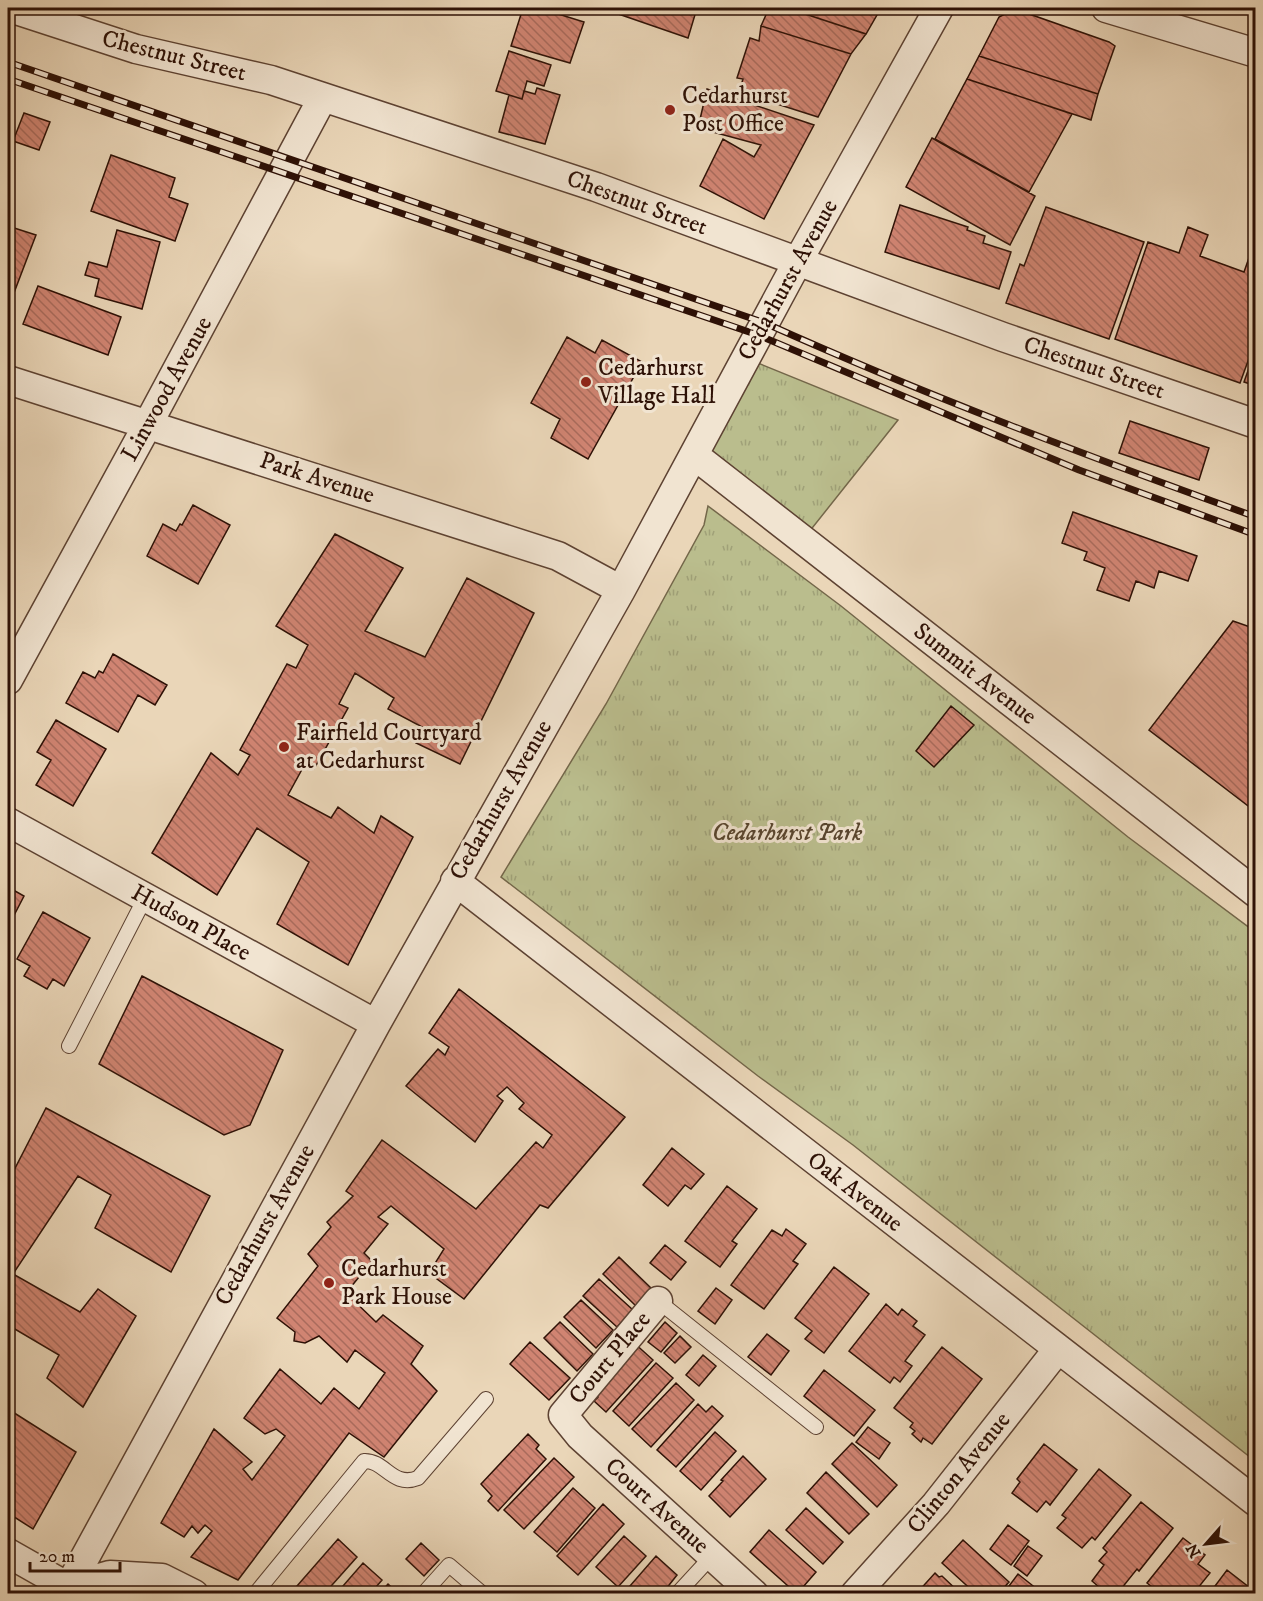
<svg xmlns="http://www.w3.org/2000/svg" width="1263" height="1601" font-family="'IM FELL DW Pica',serif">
  <defs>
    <pattern id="park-tufts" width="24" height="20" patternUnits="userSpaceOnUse" patternTransform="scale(1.5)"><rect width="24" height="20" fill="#babd8d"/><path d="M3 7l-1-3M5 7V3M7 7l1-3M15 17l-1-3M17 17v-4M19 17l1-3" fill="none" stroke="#a0a178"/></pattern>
    <pattern id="building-back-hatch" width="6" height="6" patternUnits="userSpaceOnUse" patternTransform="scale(1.5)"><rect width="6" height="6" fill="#d08472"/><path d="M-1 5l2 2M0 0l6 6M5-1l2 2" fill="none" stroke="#a96b5c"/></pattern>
  </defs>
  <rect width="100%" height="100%" fill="#ead6b8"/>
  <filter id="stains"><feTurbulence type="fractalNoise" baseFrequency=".00333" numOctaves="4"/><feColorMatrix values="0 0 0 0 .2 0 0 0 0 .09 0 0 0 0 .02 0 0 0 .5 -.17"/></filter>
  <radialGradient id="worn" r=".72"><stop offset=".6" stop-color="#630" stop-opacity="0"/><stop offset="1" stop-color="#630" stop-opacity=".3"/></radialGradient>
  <path fill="url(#park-tufts)" stroke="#74674a" stroke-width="1.5" d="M748,359L898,420L805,537L696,459Z
    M708,506L841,606L1128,837L1255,932L1256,1260L1249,1269L1256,1274L1255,1461L853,1145L758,1076L501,877L606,704L704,525Z"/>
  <path fill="url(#building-back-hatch)" stroke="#2e1106" stroke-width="1.5" d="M523,8H539L584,22L570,63L511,46Z
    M601,8H697L688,38Z
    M769,8H787L866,34L851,54L761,26Z
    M787,8H881L866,34Z
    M1015,9L1109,42L1115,46L1098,94L979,56L999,17Z
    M761,26L851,54L818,117L739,92L743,79L737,78L750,38L759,41Z
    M509,51L551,65L544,86L527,81L522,99L496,91Z
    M979,56L1098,94L1091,120L967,79Z
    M967,79L1072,114L1029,192L935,139Z
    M537,88L560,95L545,144L499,132L509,95L522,99L524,91L535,94Z
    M707,89L814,125L764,219L700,186L723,139L754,157L761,145L698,128Z
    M24,113L50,122L39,150L13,141Z
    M932,138L1035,196L1010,245L906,187Z
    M111,155L175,178L169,197L188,204L175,241L91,211Z
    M900,205L968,227L967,230L985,236L983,243L1011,252L999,289L885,252Z
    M1046,207L1144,242L1109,339L1006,303L1020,264L1024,266Z
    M8,226L36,235L12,298L8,297Z
    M1188,227L1208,235L1200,256L1244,272L1251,252L1256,253V339L1240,383L1115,339L1148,242L1179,253Z
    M117,230L160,242L142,309L95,296L99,279L85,275L89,262L107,267Z
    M38,286L121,317L108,355L23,324Z
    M567,337L595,353L602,340L642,362L588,459L551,438L560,419L531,403Z
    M1256,348V386L1244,382Z
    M1130,421L1209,448L1199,480L1119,453Z
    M193,505L230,525L198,584L147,556L163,524L176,531L180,524L182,525Z
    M1073,512L1197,556L1188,581L1159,571L1154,588L1136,581L1129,601L1097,590L1105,568L1084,560L1087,552L1062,543Z
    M335,534L403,568L365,631L425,657L467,578L534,613L460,764L416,743L426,729L388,709L394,698L355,673L339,704L348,708L314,769L305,764L288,795L331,818L338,807L374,833L381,816L413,837L348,965L277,924L309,862L257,828L217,895L152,853L211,753L238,775L250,755L240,750L287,664L296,668L308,645L276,626Z
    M1233,621L1256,629V812L1149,730Z
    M113,654L167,685L155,705L138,695L118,732L66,703L83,672L95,678L99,671L103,673Z
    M951,706L974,725L934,767L916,751Z
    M56,720L106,749L73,806L36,785L51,760L37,752Z
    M8,887L24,896L8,927Z
    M43,912L90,938L64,986L53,979L47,989L24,976L30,966L17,959Z
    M142,976L283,1050L250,1125L224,1135L99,1064Z
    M459,989L625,1117L548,1208L540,1205L464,1299L429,1273L444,1249L391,1206L378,1217L388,1224L364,1253L372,1261L346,1293L376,1322L383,1315L423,1346L411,1364L437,1391L384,1457L349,1433L238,1580L191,1557L212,1531L205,1525L198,1533L192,1526L184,1537L161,1523L214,1429L252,1462L243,1469L252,1480L285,1436L276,1429L265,1434L244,1418L280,1369L321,1404L334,1388L359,1409L385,1373L355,1350L347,1362L319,1336L305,1343L294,1341L295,1332L277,1318L318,1266L308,1254L331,1227L327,1222L353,1196L346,1191L382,1140L476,1209L536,1142L543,1148L552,1135L519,1109L524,1103L507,1087L497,1096L503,1101L475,1142L406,1086L438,1049L445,1055L449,1047L429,1033Z
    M46,1108L210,1196L171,1272L95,1228L111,1195L78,1176L13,1274L80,1312L98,1289L136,1316L83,1407L47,1378L59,1355L8,1325V1182Z
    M672,1148L704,1174L691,1189L685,1185L668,1206L643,1185Z
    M727,1186L757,1209L732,1241L737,1244L720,1267L685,1241Z
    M786,1229L806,1244L793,1261L798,1264L764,1309L731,1285L772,1230L782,1236Z
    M665,1245L686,1262L671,1280L650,1263Z
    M619,1257L652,1289L636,1306L603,1274Z
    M834,1267L869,1294L824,1353L805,1339L812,1331L795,1318Z
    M599,1279L633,1310L617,1327L583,1296Z
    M716,1288L732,1300L715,1324L698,1311Z
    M581,1300L613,1330L596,1348L564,1317Z
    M886,1304L898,1315L902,1309L917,1321L913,1326L925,1335L905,1361L912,1366L900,1382L894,1377L890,1383L849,1351Z
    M560,1322L593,1354L577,1371L544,1338Z
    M665,1322L677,1333L661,1352L648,1342Z
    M767,1334L789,1351L771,1375L748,1357Z
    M680,1336L691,1347L675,1363L664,1353Z
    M632,1341L653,1360L606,1412L594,1401L598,1397L589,1388Z
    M530,1342L570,1378L549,1400L510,1364Z
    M942,1347L982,1379L932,1444L923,1438L921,1442L912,1434L915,1431L910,1427L913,1423L894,1408Z
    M703,1355L716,1366L699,1386L686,1375Z
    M656,1363L673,1378L629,1426L613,1411Z
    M824,1370L875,1410L854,1436L804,1396Z
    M676,1383L694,1400L651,1447L632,1429Z
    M698,1404L706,1412L712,1406L723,1416L676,1467L657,1450Z
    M8,1409L76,1452L33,1529L8,1513Z
    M868,1427L890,1443L879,1459L856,1442Z
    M715,1432L736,1451L701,1490L680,1471Z
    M528,1434L539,1445L536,1449L546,1459L498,1511L488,1501L492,1496L481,1484Z
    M852,1443L897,1485L877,1507L832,1464Z
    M1044,1444L1077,1470L1050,1505L1046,1501L1037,1512L1012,1493L1020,1482L1017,1479Z
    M743,1456L766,1479L730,1517L709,1496L723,1481L721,1480Z
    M554,1458L574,1477L524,1529L504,1510Z
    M1099,1469L1131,1495L1095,1540L1092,1537L1082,1548L1057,1528L1066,1518L1062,1515Z
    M826,1472L869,1514L849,1534L807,1493Z
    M573,1488L595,1508L557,1552L534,1532Z
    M1141,1502L1173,1528L1139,1571L1137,1569L1117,1594H1107L1092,1581L1104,1565L1099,1561L1107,1552L1103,1548Z
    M603,1504L624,1524L578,1575L557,1556Z
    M806,1508L843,1542L823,1564L786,1530Z
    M1008,1525L1029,1541L1011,1565L990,1549Z
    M769,1530L816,1572L797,1594L750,1552Z
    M624,1536L646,1556L618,1587L596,1567Z
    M1183,1538L1205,1555L1198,1564L1210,1573L1193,1594H1161L1147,1583Z
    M338,1539L357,1557L324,1594H290Z
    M963,1540L1009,1582L998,1594H976L942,1563Z
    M421,1543L439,1560L424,1576L406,1559Z
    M1028,1546L1042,1556L1027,1576L1014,1566Z
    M656,1556L677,1575L662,1594H623Z
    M363,1563L382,1580L370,1594H336Z
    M1227,1570L1250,1588L1246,1594H1209Z
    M935,1573L939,1577L942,1576L961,1594H916Z
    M1018,1574L1037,1589L1033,1594H1003Z
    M388,1584L399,1594H379Z"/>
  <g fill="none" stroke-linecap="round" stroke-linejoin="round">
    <defs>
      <path id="lane" d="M69,1046L145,898
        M658,1301L816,1427
        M255,1594L364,1461C385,1460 392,1488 418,1478L486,1399
        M423,1594L449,1565L483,1594
        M677,1594L712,1556"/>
      <path id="street" d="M10,8L136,49L271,80L596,187L1003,337L1256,424
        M1106,8L1256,53
        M8,380L558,556L621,590
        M694,455L1256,893
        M8,680L148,424L323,97
        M8,822L376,1024
        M455,881L1256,1502
        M658,1301L563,1415L580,1436L754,1594
        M8,1553L68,1587L110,1575L162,1578L194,1594
        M65,1594L376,1024L621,590L798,261L939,8
        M855,1594L936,1504L1058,1349"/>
    </defs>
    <use href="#lane" stroke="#5d4232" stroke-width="16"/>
    <use href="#street" stroke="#5d4232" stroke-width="31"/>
    <use href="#lane" stroke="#f1e4d1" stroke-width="14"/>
    <use href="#street" stroke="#f1e4d1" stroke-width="28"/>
    <defs>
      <path id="rail" d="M8,62L765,323C925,395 1090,457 1256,517
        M8,79L758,335L1079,470L1256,535"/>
    </defs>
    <use href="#rail" stroke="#2e1106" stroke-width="7"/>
    <use href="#rail" stroke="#f1e4d1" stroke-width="4.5" stroke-dasharray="14" stroke-linecap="butt"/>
  </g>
  <g fill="#8f2418" stroke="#f1e4d1" stroke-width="2">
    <circle cx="670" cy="110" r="6"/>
    <circle cx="586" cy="382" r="6"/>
    <circle cx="284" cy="747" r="6"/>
    <circle cx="329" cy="1283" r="6"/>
  </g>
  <g text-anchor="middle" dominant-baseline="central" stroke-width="6" stroke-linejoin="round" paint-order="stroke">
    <g font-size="24" fill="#2e1106" stroke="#f1e4d1">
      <text transform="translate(174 56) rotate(14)">Chestnut Street</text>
      <text transform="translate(637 203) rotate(20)">Chestnut Street</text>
      <text transform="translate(788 280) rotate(-61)">Cedarhurst Avenue</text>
      <text transform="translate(1094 368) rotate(19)">Chestnut Street</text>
      <text transform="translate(167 389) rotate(-61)">Linwood Avenue</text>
      <text transform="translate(317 478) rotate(18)">Park Avenue</text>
      <text transform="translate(975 674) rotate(38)">Summit Avenue</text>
      <text transform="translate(501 800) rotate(-60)">Cedarhurst Avenue</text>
      <text transform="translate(191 923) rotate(29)">Hudson Place</text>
      <text transform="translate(855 1192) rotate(38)">Oak Avenue</text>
      <text transform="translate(265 1225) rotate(-61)">Cedarhurst Avenue</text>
      <text transform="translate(610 1358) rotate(-50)">Court Place</text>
      <text transform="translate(959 1473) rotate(-51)">Clinton Avenue</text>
      <text transform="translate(657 1506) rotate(42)">Court Avenue</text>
    </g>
    <g font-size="24" fill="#2e1106" stroke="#f1e4d1" text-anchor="start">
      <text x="682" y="96">Cedarhurst<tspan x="682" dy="28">Post Office</tspan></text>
      <text x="598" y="368">Cedarhurst<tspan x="598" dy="28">Village Hall</tspan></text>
      <text x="296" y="733">Fairfield Courtyard<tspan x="296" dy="28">at Cedarhurst</tspan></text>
      <text x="341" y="1269">Cedarhurst<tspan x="341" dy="28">Park House</tspan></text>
    </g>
    <g font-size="24" font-style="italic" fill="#58452e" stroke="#f1e4d1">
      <text x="787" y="833">Cedarhurst Park</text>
    </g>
  </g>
  <rect width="1263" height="1601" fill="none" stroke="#ead6b8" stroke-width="30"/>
  <rect x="9" y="9" width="1245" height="1583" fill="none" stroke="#2e1106" stroke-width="3"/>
  <rect x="15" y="15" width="1233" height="1571" fill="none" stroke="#2e1106" stroke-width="1.5"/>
  <g transform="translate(1206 1544) rotate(242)" stroke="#f1e4d1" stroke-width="4.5" paint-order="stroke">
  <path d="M0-4.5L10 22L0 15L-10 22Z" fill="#2e1106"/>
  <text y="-9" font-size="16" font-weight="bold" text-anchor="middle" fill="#2e1106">N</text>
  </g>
  <path d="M30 1562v9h90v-9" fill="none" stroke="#2e1106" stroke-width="3"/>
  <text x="39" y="1562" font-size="18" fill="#2e1106" stroke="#f1e4d1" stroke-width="4.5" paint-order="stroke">20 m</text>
  <rect width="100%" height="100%" filter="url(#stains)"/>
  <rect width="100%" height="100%" fill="url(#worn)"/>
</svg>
